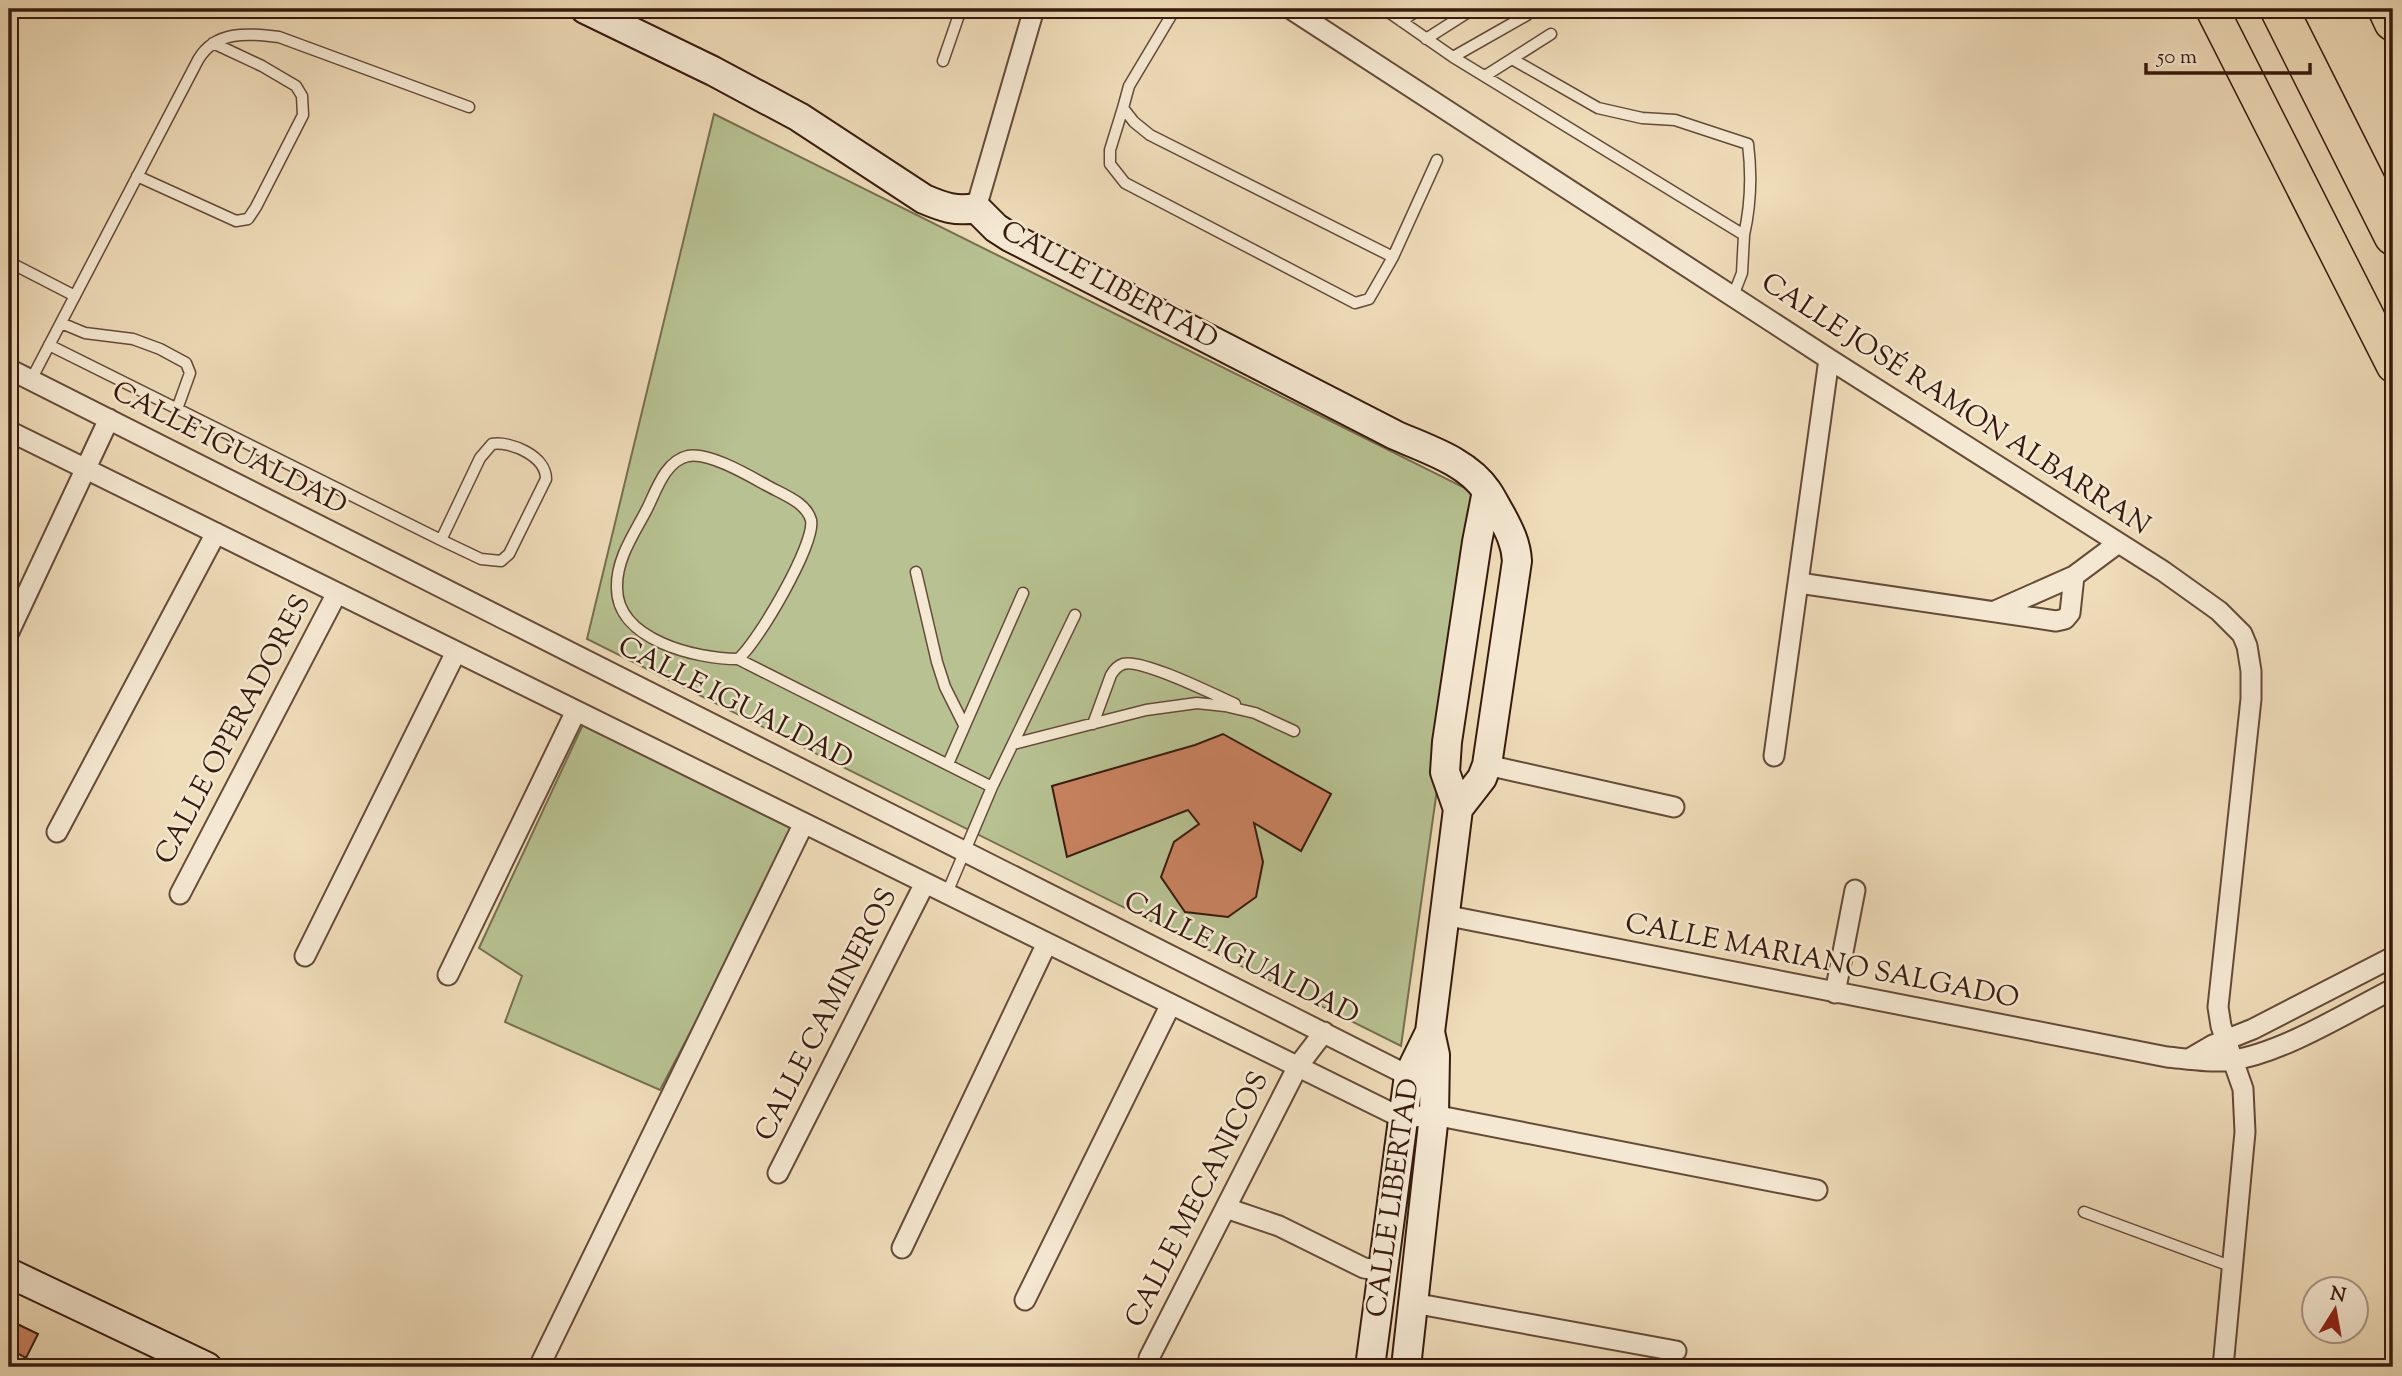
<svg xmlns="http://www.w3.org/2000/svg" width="2402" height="1376" font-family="'Sorts Mill Goudy',serif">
  <rect width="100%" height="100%" fill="#efdcb9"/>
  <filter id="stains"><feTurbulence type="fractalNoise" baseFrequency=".00286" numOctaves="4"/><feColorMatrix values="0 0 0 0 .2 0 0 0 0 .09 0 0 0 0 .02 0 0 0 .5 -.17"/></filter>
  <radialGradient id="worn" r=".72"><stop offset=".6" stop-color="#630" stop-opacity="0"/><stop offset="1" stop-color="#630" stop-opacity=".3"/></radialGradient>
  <path fill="#b7c191" stroke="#776e4f" stroke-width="2" d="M714,114L1473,492L1441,761L1401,1046L587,639Z
    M587,716L801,822L660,1090L505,1022L522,976L479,948Z"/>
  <path fill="#c98260" stroke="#371a0d" stroke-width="2" d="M1223,734L1331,794L1301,851L1254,823L1263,862L1256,897L1228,917L1185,912L1161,877L1174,842L1199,824L1188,810L1067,857L1052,786L1195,745Z
    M9,1320L38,1334L26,1358L9,1349Z"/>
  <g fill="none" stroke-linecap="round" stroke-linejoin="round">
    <defs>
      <path id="lane" d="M1175,9L1129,86L1123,108L1134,122L1150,135L1393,257
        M1384,9L1453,57L1744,235C1751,204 1752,176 1748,144L1675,120L1642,118L1598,108L1512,59
        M1401,21L1420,9
        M1426,39L1473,9
        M1453,57L1527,15
        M943,61L961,9
        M1485,76L1551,34
        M1123,108L1110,150V164L1125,183L1355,303L1369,299L1393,257L1437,160
        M137,176L236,221L248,219L256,207L303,115L302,96L296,86L262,66L213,43
        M9,262L75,296
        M1733,296L1742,273L1744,235
        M61,323L85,333L133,339L160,349L186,363L190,373L177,409
        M49,345L441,540L481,559L501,561L509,554L546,479C546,456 511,441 492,444L480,458L441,540
        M31,380L198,60C215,30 249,33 279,37L469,107
        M916,572L937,662L945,687L964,725
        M738,659C757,644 816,543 811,520C806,502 782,494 766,485C748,475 709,452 688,456C665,461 656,491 647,509C634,534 616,559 617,588C617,640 696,659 738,659L992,787
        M1093,724L1111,675C1114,670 1117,666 1123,664C1141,658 1215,695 1235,704
        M1013,744L1146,710L1197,703L1225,706L1255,713L1294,731
        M948,764L1023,593
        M947,893L992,787L1075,615
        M2084,1212L2233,1267"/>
      <path id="street" d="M1291,9L1829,359L2163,571L2219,611L2242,634L2247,646L2251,671V699L2218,1007L2221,1026L2243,1089L2245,1132L2223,1367
        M976,208L1034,9
        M9,369L1419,1081
        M9,431L1402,1118L1434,1115L1817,1190
        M1799,583L2056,621L2065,619L2070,613L2074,576
        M1995,611L2074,576L2117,544
        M9,632L109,419
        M1774,756L1829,359
        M1487,765L1674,807
        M57,832L216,533
        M180,894L337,593
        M1444,915L2167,1057C2188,1059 2211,1063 2232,1060C2280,1054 2348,1012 2393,989
        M305,956L456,652
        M448,975L576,711
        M1835,993L1855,890
        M2189,1059L2213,1045L2253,1029L2393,957
        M778,1173L925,883
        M1226,1208L1279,1226L1364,1268L1384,1271
        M902,1248L1047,943
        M1025,1300L1171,1004
        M1413,1303L1676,1351
        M1149,1358L1298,1066L1324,1032
        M539,1367L804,823"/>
      <path id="secondary" d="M585,9L713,71L799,117L924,199C943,207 956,212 976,208L996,228L1010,237L1395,435C1426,449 1467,461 1487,491C1492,498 1496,507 1501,515C1509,530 1516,543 1517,561L1487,765L1482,778L1458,809
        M9,1273L207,1367
        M1370,1367L1409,1075L1430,1032
        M1406,1367L1434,1115L1435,1055L1430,1032L1458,809L1445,772L1447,742L1477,542L1487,491"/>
      <path id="primary" d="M2212,9L2393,366"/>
      <path id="highway" d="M2279,9L2393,236
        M2387,9L2393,22"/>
    </defs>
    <use href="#lane" stroke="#654a38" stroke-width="13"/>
    <use href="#street" stroke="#654a38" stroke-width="23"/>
    <use href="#secondary" stroke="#371a0d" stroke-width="32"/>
    <use href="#primary" stroke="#371a0d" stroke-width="35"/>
    <use href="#highway" stroke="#371a0d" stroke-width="40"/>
    <use href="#lane" stroke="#f5e8d2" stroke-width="10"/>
    <use href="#street" stroke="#f5e8d2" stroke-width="19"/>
    <use href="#secondary" stroke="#f5e8d2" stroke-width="28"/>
    <use href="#primary" stroke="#efdcb9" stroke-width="32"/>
    <use href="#highway" stroke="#efdcb9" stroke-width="37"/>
  </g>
  <g text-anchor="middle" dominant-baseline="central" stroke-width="5" stroke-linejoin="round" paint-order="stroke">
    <g font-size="28" fill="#371a0d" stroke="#f5e8d2">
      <text transform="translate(1109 286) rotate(28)">CALLE LIBERTAD</text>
      <text transform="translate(1955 405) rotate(33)">CALLE JOSÉ RAMON ALBARRAN</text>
      <text transform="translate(229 449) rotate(27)">CALLE IGUALDAD</text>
      <text transform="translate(735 704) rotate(27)">CALLE IGUALDAD</text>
      <text transform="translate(234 730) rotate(-62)">CALLE OPERADORES</text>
      <text transform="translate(1241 959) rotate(27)">CALLE IGUALDAD</text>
      <text transform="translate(1822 962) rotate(11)">CALLE MARIANO SALGADO</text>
      <text transform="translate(827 1015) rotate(-63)">CALLE CAMINEROS</text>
      <text transform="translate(1394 1198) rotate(-82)">CALLE LIBERTAD</text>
      <text transform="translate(1198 1200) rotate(-63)">CALLE MECANICOS</text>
    </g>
  </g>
  <rect width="2402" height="1376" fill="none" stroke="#efdcb9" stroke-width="35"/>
  <rect x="10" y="10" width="2381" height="1355" fill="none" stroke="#371a0d" stroke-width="3.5"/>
  <rect x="18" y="18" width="2367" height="1341" fill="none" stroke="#371a0d" stroke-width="2"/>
  <g transform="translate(2335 1310) rotate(11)"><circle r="33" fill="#f5e8d2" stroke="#a99683" stroke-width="2"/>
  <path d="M0-5L12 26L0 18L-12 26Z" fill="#8f2418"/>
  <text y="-10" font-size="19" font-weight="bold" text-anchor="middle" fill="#371a0d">N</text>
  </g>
  <path d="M2146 63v10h164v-10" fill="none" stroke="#371a0d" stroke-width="3.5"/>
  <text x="2157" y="63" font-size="21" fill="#371a0d" stroke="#f5e8d2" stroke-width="5" paint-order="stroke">50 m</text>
  <rect width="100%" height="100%" filter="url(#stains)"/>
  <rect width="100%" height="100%" fill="url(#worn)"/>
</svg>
